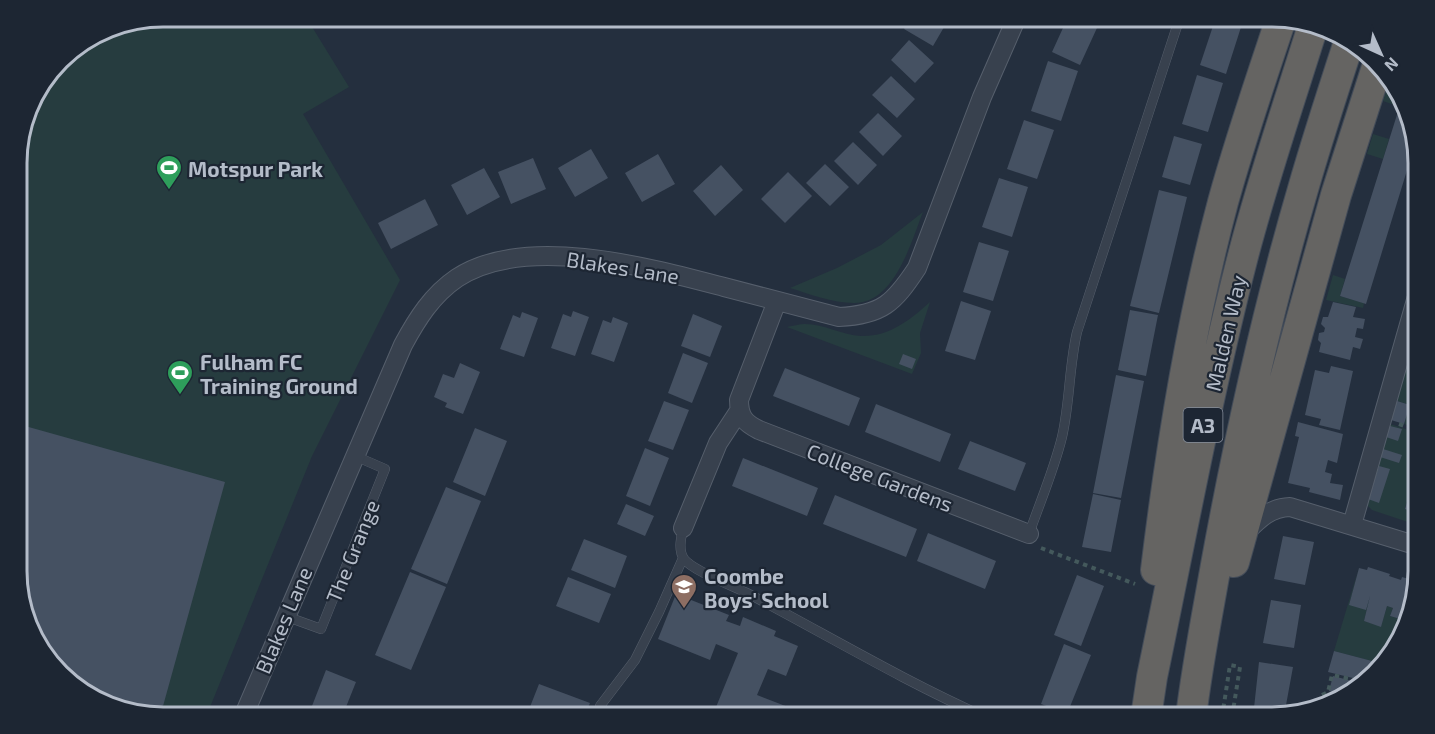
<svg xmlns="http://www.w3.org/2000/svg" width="1435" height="734" font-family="'Exo 2',sans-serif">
  <rect width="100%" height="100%" fill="#242f3e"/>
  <path fill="#263c3f" d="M163,17H306L349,87L303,114L400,280L312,456L206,717H163L98,702L41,653L18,590L17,153L31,99L66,53L107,28Z
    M1389,82L1394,84L1401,102L1400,107L1383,101Z
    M1373,134L1389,139L1383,159L1367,154Z
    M923,212C911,242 895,303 854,303C832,303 810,294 790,288L837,268L881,245Z
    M1333,275L1345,279L1340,296L1364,303L1363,308L1326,300Z
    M930,302L920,333L921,353L912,374L787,327C793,326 799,324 805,324C824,324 842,335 861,336C889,337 910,320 930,302Z
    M1415,348L1418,349V429L1404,424L1410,405L1397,401L1407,365L1410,366Z
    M1390,424L1418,433V493L1411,491L1405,508L1414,512L1411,523L1372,510L1367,505Z
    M1359,567L1349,605L1369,601L1364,621L1381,626L1387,606L1393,608L1390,616L1407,621L1403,636L1367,677L1371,661L1334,651Z"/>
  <path fill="#455162" d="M911,17H936L947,22L933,46L904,29Z
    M1068,17H1102L1080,65L1052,52Z
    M1216,17L1242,24L1226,74L1200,65Z
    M909,40L934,63L915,83L891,60Z
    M1048,61L1078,71L1061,121L1031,111Z
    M1197,75L1223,83L1208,132L1182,124Z
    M891,76L915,99L897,118L872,95Z
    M1401,102L1416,141L1414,147L1416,148L1410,167H1408L1366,304L1340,296Z
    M878,113L902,136L883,156L859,132Z
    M1024,120L1054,130L1037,179L1007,169Z
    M1174,136L1202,144L1190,185L1162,177Z
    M853,142L877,165L858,185L834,161Z
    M591,149L608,178L575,197L558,168Z
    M658,154L675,184L642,202L625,173Z
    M533,158L546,189L511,204L498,172Z
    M825,164L849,187L830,206L806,183Z
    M721,165L743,190L715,216L693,191Z
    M484,168L500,197L467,215L451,185Z
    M788,172L812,196L785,223L761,199Z
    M999,178L1028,187L1012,237L982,227Z
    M1159,190L1187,197L1159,313L1130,306Z
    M425,199L438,225L391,249L378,223Z
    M979,242L1009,251L993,301L963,292Z
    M961,301L991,311L975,360L945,351Z
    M1333,302L1356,307L1353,317L1365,319L1363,329L1357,328L1355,337L1363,339L1360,349L1353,347L1350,360L1319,352L1321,343L1318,340L1319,333L1324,332L1325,328L1321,324L1323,317H1328Z
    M1130,310L1158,315L1146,376L1118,370Z
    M573,311L589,317L575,356L551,348L563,314L571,317Z
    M522,312L538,318L524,357L500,349L513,315L520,318Z
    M693,314L722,326L710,357L681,346Z
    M613,317L628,323L614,362L591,354L603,320L611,323Z
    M683,353L708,363L692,403L668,393Z
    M903,354L916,359L912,369L899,364Z
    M1413,354L1418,356V369L1410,366Z
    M460,363L480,372L463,414L445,407L447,403L434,397L443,374L454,378Z
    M1331,366L1353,371L1340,430L1319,425L1321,419L1305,415L1315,370L1329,373Z
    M785,368L860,398L849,426L773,396Z
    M1116,375L1144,381L1121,498L1093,493Z
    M664,401L689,410L673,450L648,441Z
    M1397,401L1410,405L1404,424L1391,420Z
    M876,404L951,434L940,462L865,432Z
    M1298,422L1343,434L1337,463L1328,460L1325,472L1332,474L1330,483L1343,485L1340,500L1309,492L1310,488L1288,483L1299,437L1295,436Z
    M25,426L225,482L160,717L98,702L41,653L18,590L17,452Z
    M1390,426L1402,429L1398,441L1386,437Z
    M475,428L507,441L485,496L453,482Z
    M970,441L1026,463L1015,491L958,469Z
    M645,448L669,458L650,506L626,496Z
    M1383,449L1402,455L1399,463L1380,457Z
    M743,458L818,488L807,516L732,486Z
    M1379,466L1390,469L1379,503L1368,499Z
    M446,487L481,501L447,584L411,569Z
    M1411,490L1418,493V526L1411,523L1414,512L1405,509Z
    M1093,494L1121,500L1111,552L1082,547Z
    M835,495L917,529L906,557L823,524Z
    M626,504L654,516L645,536L617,524Z
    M928,533L996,561L985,589L917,561Z
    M1283,536L1314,542L1305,585L1274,579Z
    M584,539L627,556L615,588L571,570Z
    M1368,567L1390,574L1389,576L1401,580L1402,577L1416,581L1407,621L1390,616L1393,608L1387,606L1381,627L1364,621L1370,596L1366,610L1349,605L1359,568L1367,570Z
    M410,572L446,587L411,670L375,655Z
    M1077,575L1104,586L1081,646L1054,635Z
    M568,577L611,594L599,623L556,606Z
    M676,594L729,615L726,621L740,626L743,617L776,631L774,636L798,646L786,676L768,669L757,695L814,717H712L738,653L716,644L710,660L658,639Z
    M1271,600L1301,605L1294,648L1263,643Z
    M1064,644L1091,655L1067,714L1041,704Z
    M1334,651L1372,661L1367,677L1357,688H1355L1353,693L1346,695L1329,691L1333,676L1356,682L1357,679L1328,672Z
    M1259,662L1293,667L1284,716L1253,717Z
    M326,670L356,682L342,717L312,706Z
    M539,684L590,703L584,717H526Z"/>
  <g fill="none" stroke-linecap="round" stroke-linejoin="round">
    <defs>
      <path id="service" d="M683,528C681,538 678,550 684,559C693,571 733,586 749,594C827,635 904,681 985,717
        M1029,534C1040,502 1054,470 1062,437C1070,402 1069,366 1077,332L1180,17
        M285,616L321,629L385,469L355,456
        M600,706L635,660L659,612L683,558"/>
      <path id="minor" d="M777,301L739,400C739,417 745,423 759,430L1029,534
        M1352,525L1418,293
        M683,528L718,443L739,411
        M1246,532C1260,518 1270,508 1290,507L1418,546
        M243,717L403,345C417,319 432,295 457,278C525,233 651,268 724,287C763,297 801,307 839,317C882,315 894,303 917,268L982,97L1017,17"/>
      <path id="trunk" d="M1234,562L1336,195L1377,67
        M1156,570C1171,446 1191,322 1223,202C1240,140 1261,79 1281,19
        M1146,717L1152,677C1181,537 1207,395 1243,256C1263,179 1289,103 1313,26
        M1191,717C1197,666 1207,616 1216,565C1239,439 1267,312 1303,189C1317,140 1333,91 1349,42"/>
    </defs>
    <use href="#service" stroke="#565f6c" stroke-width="10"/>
    <use href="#minor" stroke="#565f6c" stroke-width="20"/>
    <use href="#trunk" stroke="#434c59" stroke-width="32"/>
    <path stroke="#44595c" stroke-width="4" stroke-dasharray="4.5 4.5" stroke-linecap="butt" d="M1399,424L1418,431
      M1041,548L1135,584
      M1322,695L1328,692L1332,675L1355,680
      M1222,717L1230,665L1240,667L1232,717"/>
    <use href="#service" stroke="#38414e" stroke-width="9"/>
    <use href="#minor" stroke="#38414e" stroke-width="18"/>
    <use href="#trunk" stroke="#656462" stroke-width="30"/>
  </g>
  <defs>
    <symbol id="stadium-pin" viewBox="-11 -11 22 30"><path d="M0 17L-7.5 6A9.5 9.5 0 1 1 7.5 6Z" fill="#2e9e5b" stroke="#1d2633"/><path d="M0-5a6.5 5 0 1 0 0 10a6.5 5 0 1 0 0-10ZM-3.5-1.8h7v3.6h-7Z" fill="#fff"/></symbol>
    <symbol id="school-pin" viewBox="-11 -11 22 30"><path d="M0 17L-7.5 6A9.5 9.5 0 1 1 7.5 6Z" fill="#8d6e63" stroke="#1d2633"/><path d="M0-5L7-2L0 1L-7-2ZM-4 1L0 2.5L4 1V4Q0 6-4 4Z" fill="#fff"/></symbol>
  </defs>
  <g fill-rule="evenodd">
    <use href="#stadium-pin" x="154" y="153" width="30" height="40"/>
    <use href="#stadium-pin" x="165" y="358" width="30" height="40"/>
    <use href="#school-pin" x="669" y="572" width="30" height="40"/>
  </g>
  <g text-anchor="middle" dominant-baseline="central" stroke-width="4.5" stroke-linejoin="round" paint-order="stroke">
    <rect fill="#1d2633" stroke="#878f9c" stroke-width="1.5" x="1183.5" y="408" width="39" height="34" rx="4.5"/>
    <g font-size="20" font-weight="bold" fill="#b4bcc9">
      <text x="1203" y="425">A3</text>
    </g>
    <g font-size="21" font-weight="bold" fill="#b4bcc9" stroke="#1d2633" text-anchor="start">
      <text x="188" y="168">Motspur Park</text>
      <text x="200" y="361">Fulham FC<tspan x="200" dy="24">Training Ground</tspan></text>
      <text x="704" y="575">Coombe<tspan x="704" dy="24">Boys' School</tspan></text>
    </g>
    <g font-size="21" fill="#b4bcc9" stroke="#1d2633">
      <text transform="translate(623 267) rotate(9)">Blakes Lane</text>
      <text transform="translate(1225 333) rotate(-77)">Malden Way</text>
      <text transform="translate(880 477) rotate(21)">College Gardens</text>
      <text transform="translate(352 551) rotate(-68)">The Grange</text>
      <text transform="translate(283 620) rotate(-67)">Blakes Lane</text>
    </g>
  </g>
  <path d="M0 0H1435V734H0ZM163 27H1272A136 136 0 0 1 1408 163V571A136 136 0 0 1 1272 707H163A136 136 0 0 1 27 571V163A136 136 0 0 1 163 27Z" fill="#1d2633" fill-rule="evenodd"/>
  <path fill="none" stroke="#b4bcc9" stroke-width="3" d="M163 27H1272A136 136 0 0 1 1408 163V571A136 136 0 0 1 1272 707H163A136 136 0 0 1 27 571V163A136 136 0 0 1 163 27Z"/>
  <g transform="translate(1381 54) rotate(135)" stroke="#1d2633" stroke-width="4.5" paint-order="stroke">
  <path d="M0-4.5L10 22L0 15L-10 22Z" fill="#b4bcc9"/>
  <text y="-9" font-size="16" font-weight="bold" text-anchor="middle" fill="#b4bcc9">N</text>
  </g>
</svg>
